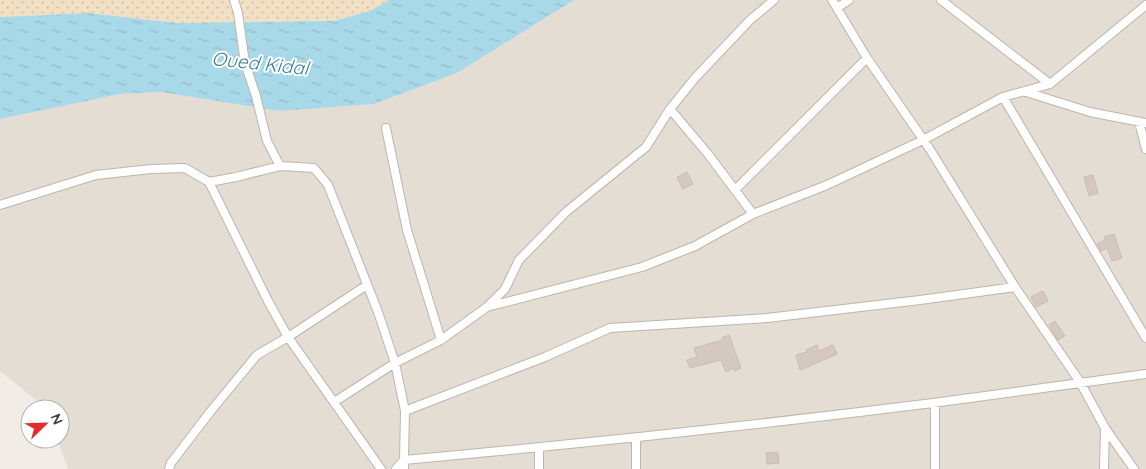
<svg xmlns="http://www.w3.org/2000/svg" width="1146" height="469" font-family="Quicksand,sans-serif">
  <defs>
    <pattern id="sand-dots" width="8" height="8" patternUnits="userSpaceOnUse" patternTransform="scale(1.25)"><rect width="8" height="8" fill="#f2e0c5"/><path d="M2 2h.1M6 6h.1" fill="none" stroke="#d1c1aa" stroke-width="1.8" stroke-linecap="round"/></pattern>
    <pattern id="water-ripples" width="26" height="14" patternUnits="userSpaceOnUse" patternTransform="scale(1.25)"><rect width="26" height="14" fill="#a8d9e8"/><path d="M2 4q2-2 4 0t4 0M15 11q2-2 4 0t4 0" fill="none" stroke="#92bbc8"/></pattern>
  </defs>
  <rect width="100%" height="100%" fill="#f1ece6"/>
  <path fill="#e4ddd4" d="M574,0H1146V469H68L57,439H60V409H47L0,371V119L120,94L161,92L279,111L374,104L457,73Z"/>
  <path fill="url(#sand-dots)" d="M0,0H389L372,10L335,21L176,23L88,13L0,17Z"/>
  <path fill="url(#water-ripples)" d="M389,0H574L457,73L374,104L279,111L161,92L120,94L0,119V17L88,13L176,23L335,21L372,10Z"/>
  <path fill="#d4c8c0" stroke="#cbbcb1" d="M687,172L693,184L683,189L677,177Z
    M1093,175L1098,193L1089,196L1084,177Z
    M1114,234L1122,258L1112,261L1107,248L1101,251L1097,244L1105,240L1104,237Z
    M1043,291L1048,301L1036,307L1031,297Z
    M1055,321L1065,336L1058,340L1049,325Z
    M729,335L741,368L735,371L734,368L726,372L721,360L690,368L687,360L697,357L694,348L723,340L722,338Z
    M817,345L819,351L833,345L837,354L800,370L796,355L807,352L806,350Z
    M778,452L779,463L767,464L766,453Z"/>
  <g fill="none" stroke-linecap="round" stroke-linejoin="round">
    <defs>
      <path id="street" d="M234,0L238,13L245,63L256,96L267,141L280,166
        M832,0L867,58L929,148L1015,287L1080,382L1105,428L1134,469
        M941,0L1050,84
        M837,8L849,0
        M1026,92L1090,112L1146,123
        M1003,97L1146,338
        M670,109L708,154L753,214
        M1139,122L1146,149
        M386,128L407,230L441,340
        M209,182L236,177L280,166L314,168L328,185L378,312L395,363L405,411L404,460L396,469
        M735,190L867,58
        M0,205L96,175L151,169L185,168L209,182L268,301L288,337L381,469
        M487,307L642,267L695,246L753,214L827,185L923,140L1003,97L1050,84L1146,5
        M334,402L395,363L441,340L487,307L505,289L519,260L566,212L646,147L670,109L695,78L750,20L774,0
        M935,403V469
        M405,411L545,357L610,328L767,318L920,300L1015,287
        M539,448V469
        M169,469L171,463L210,412L257,355L288,337L367,285
        M404,469V460C580,444 757,425 933,403C1004,394 1075,383 1146,374
        M636,469V437
        M1104,469L1105,428"/>
    </defs>
    <use href="#street" stroke="#beb5ac" stroke-width="10"/>
    <use href="#street" stroke="#fff" stroke-width="8"/>
  </g>
  <g text-anchor="middle" dominant-baseline="central" stroke-width="4" stroke-linejoin="round" paint-order="stroke">
    <g font-size="19" font-style="italic" fill="#377e94" stroke="#fff">
      <text transform="translate(260 63) rotate(6)">Oued Kidal</text>
    </g>
  </g>
  <g transform="translate(45 424) rotate(67)"><circle r="24" fill="#ffffff" stroke="#b4b1af"/>
  <path d="M0-4L9 19L0 12L-9 19Z" fill="#e32b30"/>
  <text y="-8" font-size="14" font-weight="bold" text-anchor="middle" fill="#433b36">N</text>
  </g>
</svg>
